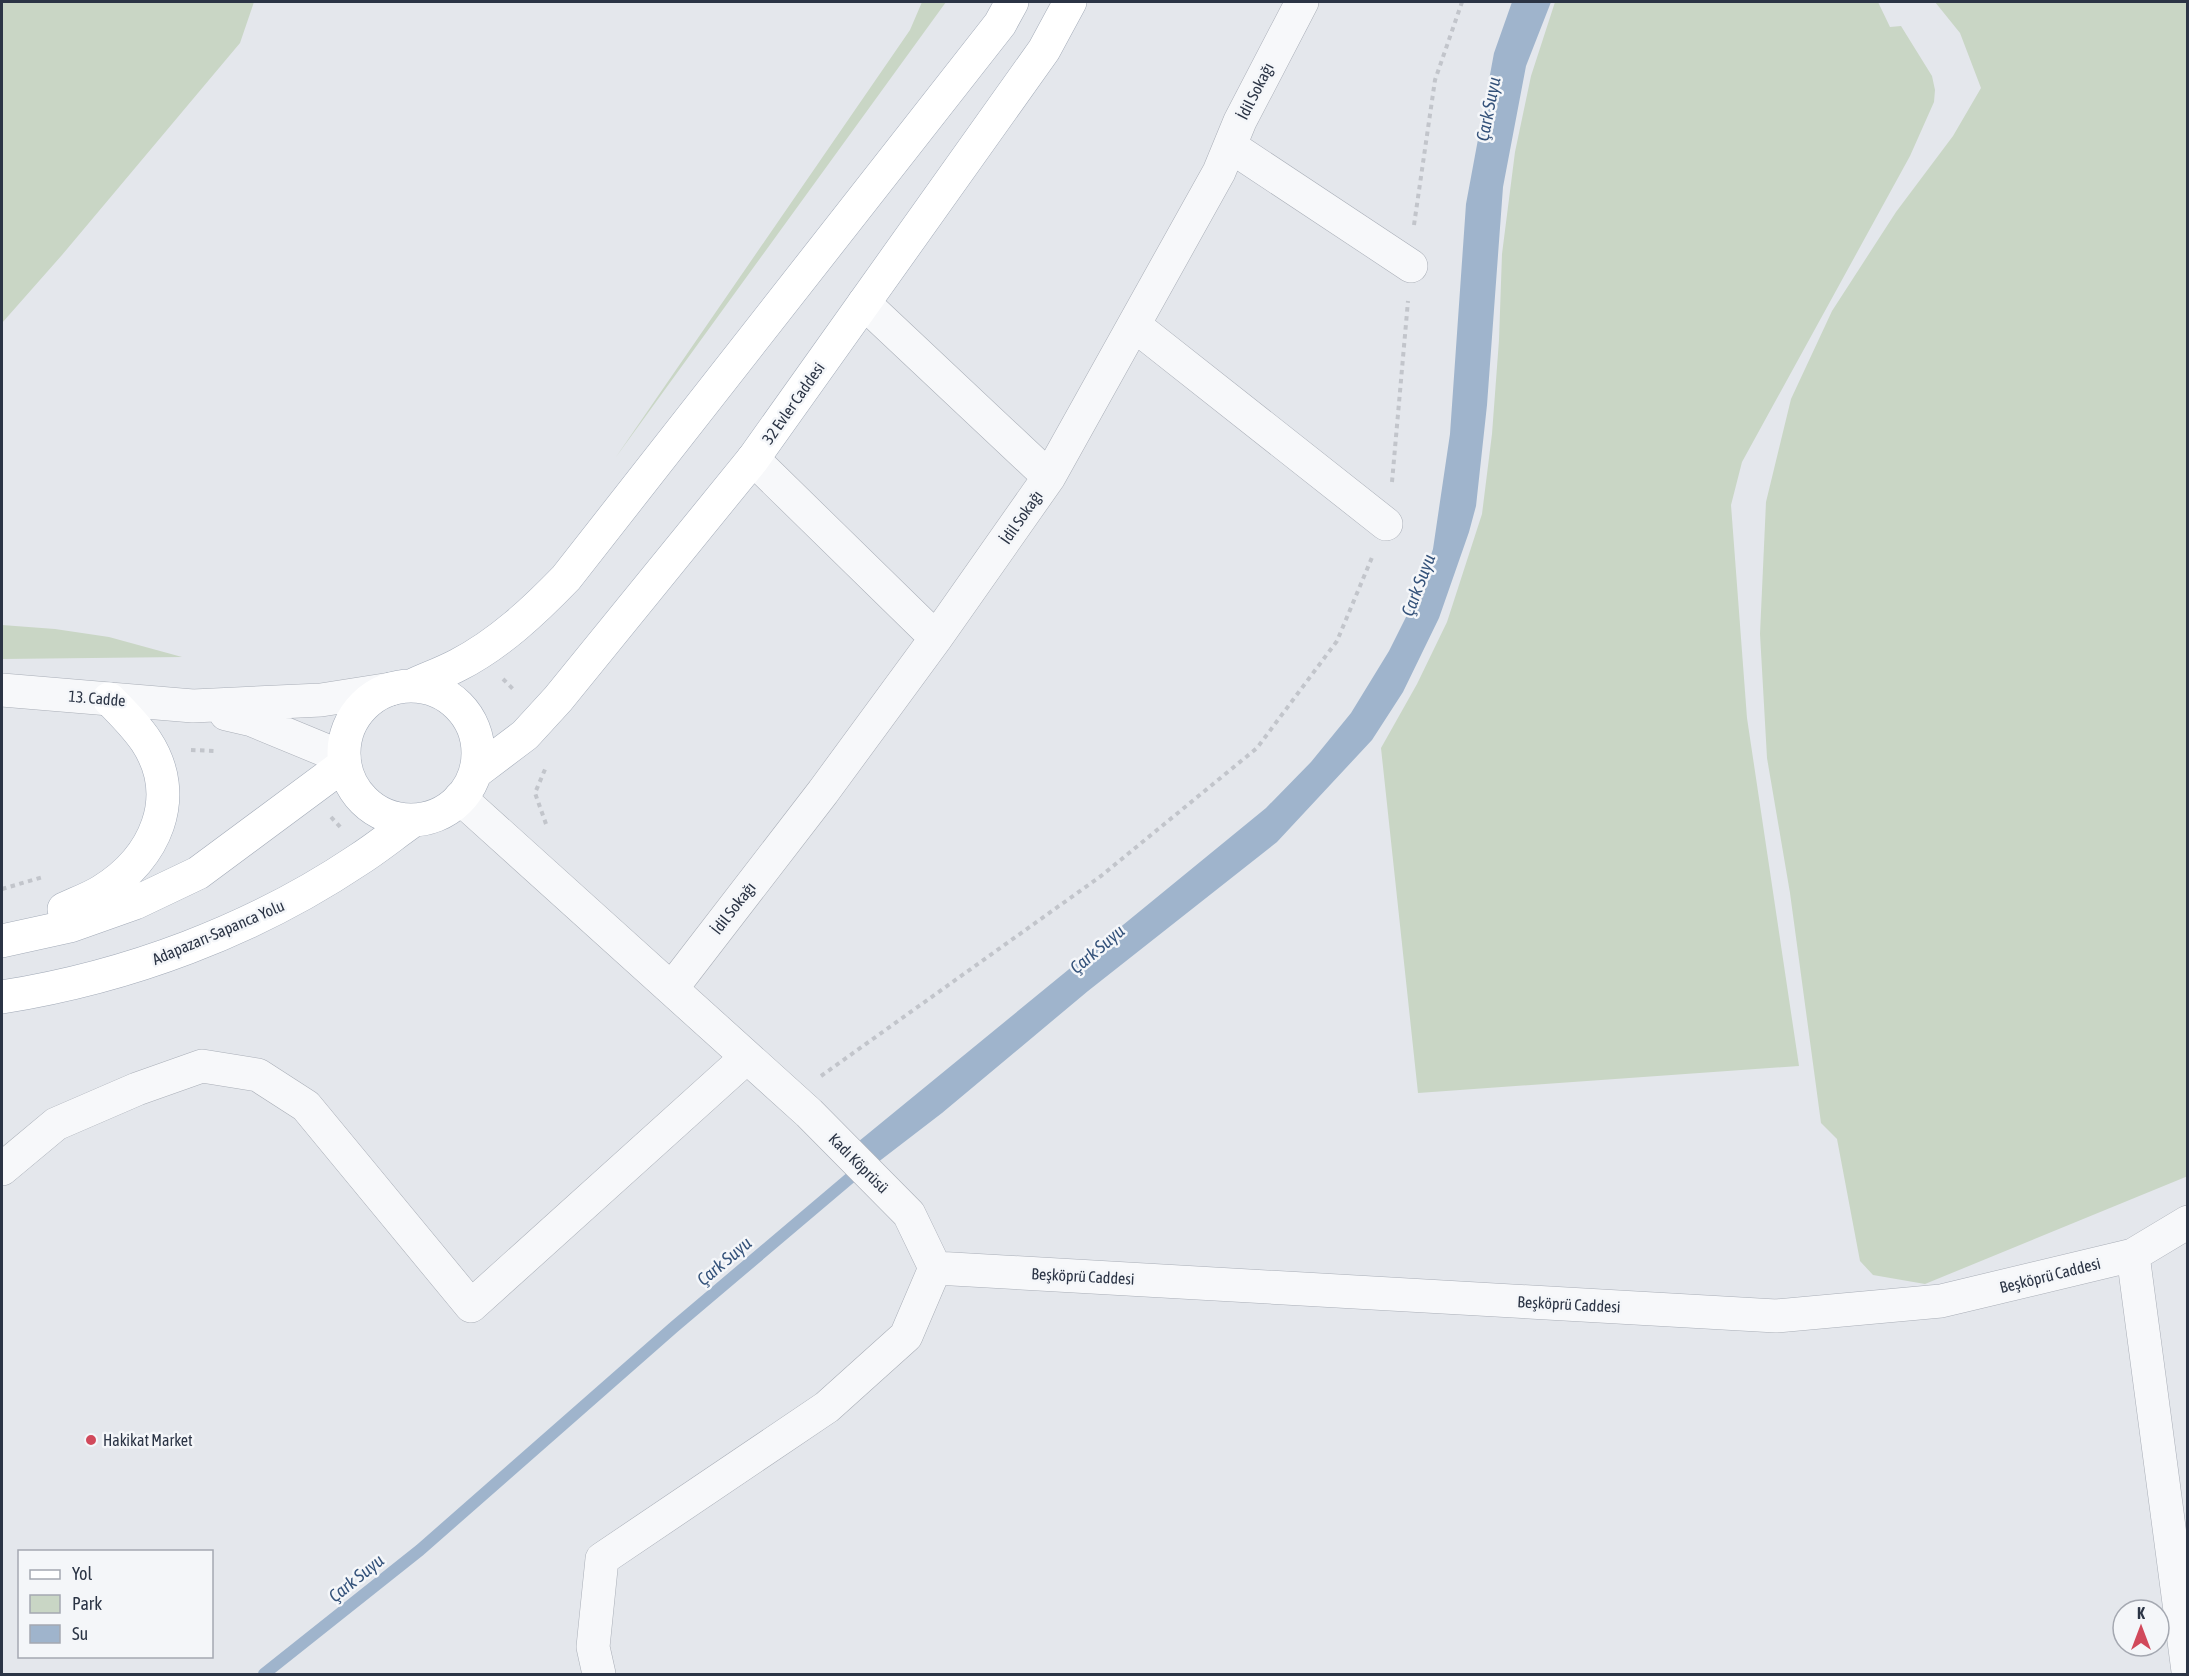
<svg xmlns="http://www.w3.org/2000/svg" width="2189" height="1676" font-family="'Asap Condensed',sans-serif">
  <rect width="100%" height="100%" fill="#e4e7ec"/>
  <path fill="#c9d6c5" d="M2,2H254L240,43L62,255L2,323Z
    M922,2H946L616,457L910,30Z
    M1555,2H1878L1890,27L1901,26L1932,76L1935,90L1934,102L1910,156L1742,462L1731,505L1747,718L1799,1066L1418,1093L1381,748L1417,684L1447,622L1482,514L1492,434L1499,340L1502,254L1515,152L1531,76Z
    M1935,2H2187L2188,1176L1925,1284L1873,1275L1860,1261L1837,1139L1821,1123L1790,893L1767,758L1760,634L1766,502L1791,399L1832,311L1896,212L1953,136L1981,88L1960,33Z
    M2,625L55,629L109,637L182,657L2,659Z"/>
  <path fill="#9fb4cc" d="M1512,2H1551L1526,66L1503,187L1487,405L1476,506L1469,532L1439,618L1403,692L1372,740L1277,842L1088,991L942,1113L873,1166L853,1146L1266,808L1311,762L1351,713L1389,651L1419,591L1433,549L1450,434L1466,204L1494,53Z"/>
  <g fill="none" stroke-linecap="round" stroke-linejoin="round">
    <path stroke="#9fb4cc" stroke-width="12" d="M264,1674L420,1550L674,1327L863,1167"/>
    <defs>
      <path id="minor" d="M1230,146L1411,266
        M864,303L1049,477
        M1134,325L1386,524
        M753,459L936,638
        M2,690L193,706L321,700L391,689
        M226,714L252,720L344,758
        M460,798L809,1113L909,1214L935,1268L906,1336L827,1407L602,1559L593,1647L599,1674
        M672,988L823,792L936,638L1049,477L1219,172L1240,121L1302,2
        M2,1169L56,1124L137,1089L202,1066L258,1075L306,1106L471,1306L747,1057
        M2133,1255L2188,1671
        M935,1268L1776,1316L1941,1301L2133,1255L2188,1222"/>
      <path id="major" d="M411,686C426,679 443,673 458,665C499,644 534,611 566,578L1000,24L1012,2
        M344 753a67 67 0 1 1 134 0a67 67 0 1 1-134 0Z
        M476,772L525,735L558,699L753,459L1044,50L1070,2
        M64,909C77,903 91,898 102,891C155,858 183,797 146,741C136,726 122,712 109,699
        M2,941L70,926L135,903L198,873L345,764
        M2,997C128,977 252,931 358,860C377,848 395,833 414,820"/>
    </defs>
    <use href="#minor" stroke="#a9aeb7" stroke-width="34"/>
    <use href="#major" stroke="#a3abb8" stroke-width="34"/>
    <path stroke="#c2c5cb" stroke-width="4" stroke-dasharray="4.5 4.5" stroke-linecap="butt" d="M1414,225L1435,80L1462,2
      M1392,482L1408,301
      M503,679L515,691
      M191,750L216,751
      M331,817L342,829
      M546,824L535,793L546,767
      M2,889L43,877
      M821,1076L1101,876L1257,748L1337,641L1373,555"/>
    <use href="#minor" stroke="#f7f8fa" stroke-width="33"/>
    <use href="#major" stroke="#fff" stroke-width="33"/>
  </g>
  <circle fill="#d1495b" stroke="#f4f6f9" stroke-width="2" cx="91" cy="1440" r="6"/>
  <g text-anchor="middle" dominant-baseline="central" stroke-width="5" stroke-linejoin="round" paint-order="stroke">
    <g font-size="16" fill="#2b3445" stroke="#f4f6f9">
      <text transform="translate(1255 91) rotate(-63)">İdil Sokağı</text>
      <text transform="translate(793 403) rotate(-55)">32 Evler Caddesi</text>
      <text transform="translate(1021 517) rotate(-55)">İdil Sokağı</text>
      <text transform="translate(97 698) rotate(5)">13. Cadde</text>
      <text transform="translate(733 908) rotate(-52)">İdil Sokağı</text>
      <text transform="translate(218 932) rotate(-23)">Adapazarı-Sapanca Yolu</text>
      <text transform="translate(859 1163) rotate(45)">Kadı Köprüsü</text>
      <text transform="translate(2050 1275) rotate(-14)">Beşköprü Caddesi</text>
      <text transform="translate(1083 1276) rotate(3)">Beşköprü Caddesi</text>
      <text transform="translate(1569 1304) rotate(3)">Beşköprü Caddesi</text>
    </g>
    <g font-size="16" fill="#2b3445" stroke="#f4f6f9" text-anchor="start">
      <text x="103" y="1440">Hakikat Market</text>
    </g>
    <g font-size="18" font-style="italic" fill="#34527a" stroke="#f4f6f9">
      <text transform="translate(1488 109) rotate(-79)">Çark Suyu</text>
      <text transform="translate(1418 585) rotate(-69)">Çark Suyu</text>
      <text transform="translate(1097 949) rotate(-40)">Çark Suyu</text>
      <text transform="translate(724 1261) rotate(-40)">Çark Suyu</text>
      <text transform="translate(356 1578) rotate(-39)">Çark Suyu</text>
    </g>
  </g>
  <rect width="2189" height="1676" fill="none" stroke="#2b3445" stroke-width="6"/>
  <rect x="18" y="1550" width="195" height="108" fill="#f4f6f9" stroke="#a4a8b1" stroke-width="1.5"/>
  <rect x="30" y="1570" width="30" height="9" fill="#ffffff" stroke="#a4a8b1" stroke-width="1.5"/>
  <text x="72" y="1580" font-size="18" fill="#2b3445">Yol</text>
  <rect x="30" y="1595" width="30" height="18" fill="#c9d6c5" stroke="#a4a8b1" stroke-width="1.5"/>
  <text x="72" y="1610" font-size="18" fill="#2b3445">Park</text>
  <rect x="30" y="1625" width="30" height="18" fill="#9fb4cc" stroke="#a4a8b1" stroke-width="1.5"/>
  <text x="72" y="1640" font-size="18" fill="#2b3445">Su</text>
  <g transform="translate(2141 1628)"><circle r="28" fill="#f4f6f9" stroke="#a4a8b1" stroke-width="1.5"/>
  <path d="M0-4.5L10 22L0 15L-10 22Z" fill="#d1495b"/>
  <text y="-9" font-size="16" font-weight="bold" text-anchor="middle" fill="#2b3445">K</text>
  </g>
</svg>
